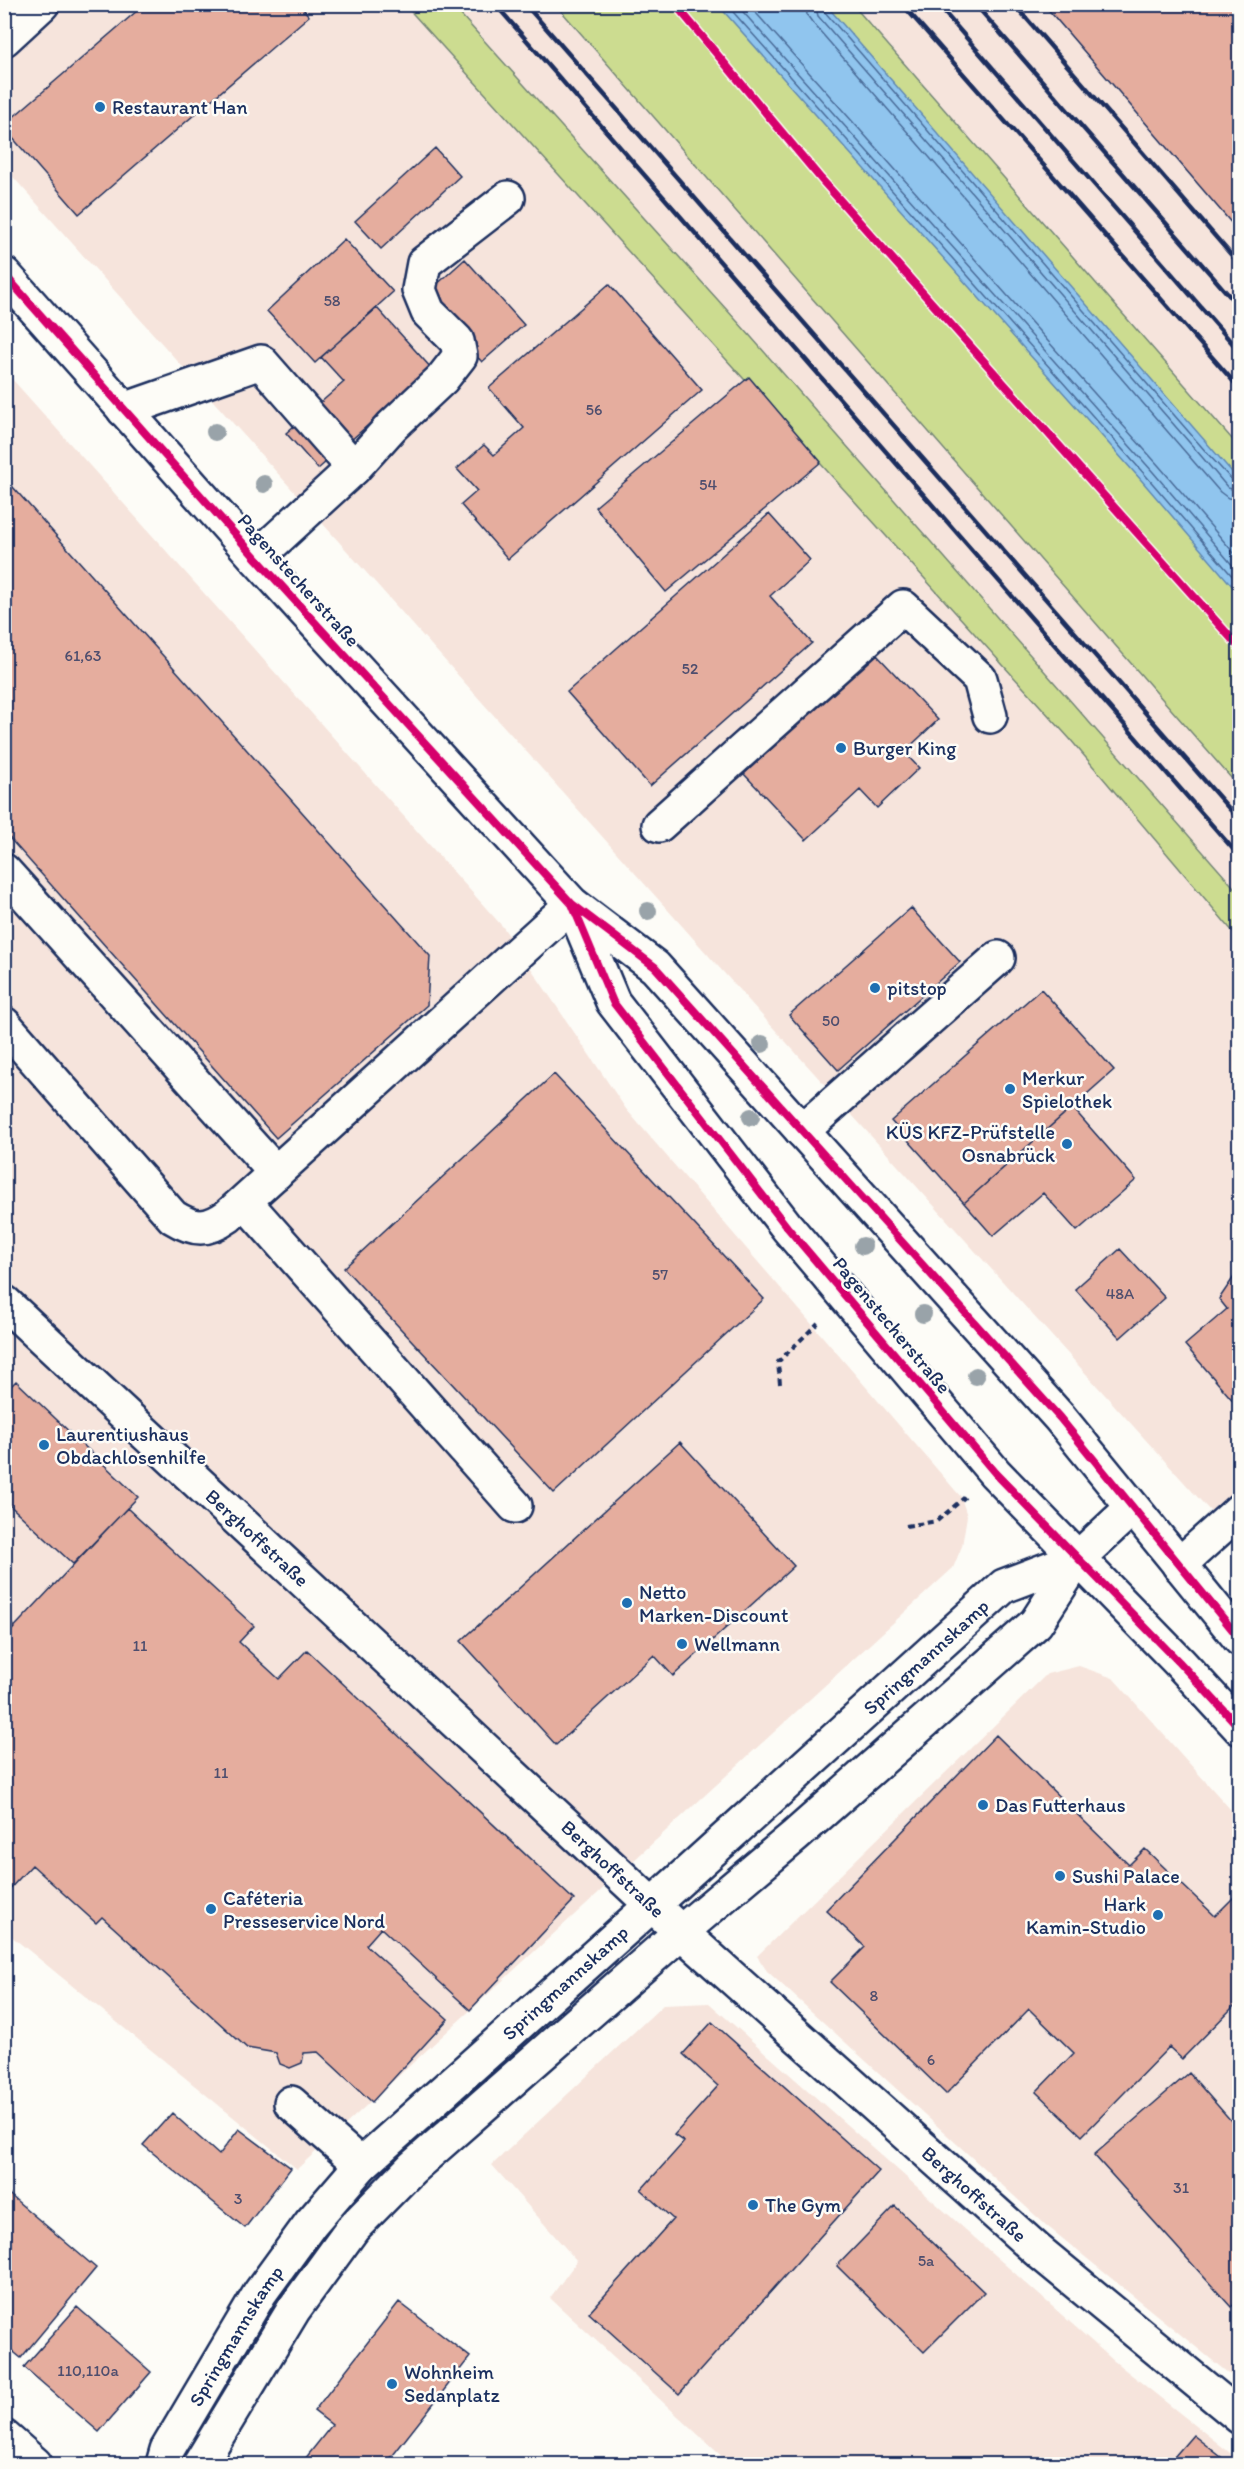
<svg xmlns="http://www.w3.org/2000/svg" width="1244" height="2469" font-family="Itim,sans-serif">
  <rect width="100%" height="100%" fill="#fdfcf7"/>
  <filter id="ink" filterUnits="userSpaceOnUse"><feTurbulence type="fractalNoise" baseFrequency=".0167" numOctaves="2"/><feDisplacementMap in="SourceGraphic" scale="12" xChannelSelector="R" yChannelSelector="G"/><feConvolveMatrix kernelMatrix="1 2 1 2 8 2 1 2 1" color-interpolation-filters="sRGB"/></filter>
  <g filter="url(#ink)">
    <path fill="#f6e4dc" d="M4,5H405L1070,739L1239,939V1543L767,1021L5,168Z
      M452,5H556L1239,787V893L745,330Z
      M853,5H1239V447Z
      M4,370L503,927L626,1109L961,1497L967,1516L962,1546L953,1568L297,2169L5,1931Z
      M1079,1666L1113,1678L1239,1819V2382L1047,2226L767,1971L757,1956L1047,1674Z
      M709,2003L1114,2361L1239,2460V2464H730L550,2298L577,2261L492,2165L663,2005Z"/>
    <path fill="#ccdc90" stroke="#748677" stroke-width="1.5" d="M405,5H452L745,330L1239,893V939L1070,739Z
      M556,5H853L1239,447V787Z"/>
    <path fill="#90c5ee" stroke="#6189b4" stroke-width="1.5" d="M718,5H826L1239,480V594L1142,481Z"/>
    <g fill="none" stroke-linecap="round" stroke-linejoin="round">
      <path stroke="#4a6b98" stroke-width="1.5" d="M726,4L1147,477L1240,585
        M736,4L1153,472L1240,574
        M748,4L1159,466L1240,560
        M806,4L807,15L812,22L1220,492L1228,498L1240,500
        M815,4L818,16L1202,457L1228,488L1240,491
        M822,4L824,11L1207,453L1233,481L1240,483"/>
    </g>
    <path fill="#e5ad9e" stroke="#1b2f5e" stroke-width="1.5" d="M145,4H299L309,16L79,214L4,128V125Z
      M1049,4H1240V233L1046,7Z
      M435,148L460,176L381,249L355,221Z
      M344,239L393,292L315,363L267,311Z
      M465,259L524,325L482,362L423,297Z
      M609,284L702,390L508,559L461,505L477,491L457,469L484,445L494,455L524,428L489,388Z
      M377,308L432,369L318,469L286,433L344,382L321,357Z
      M749,377L821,462L666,592L595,507Z
      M4,477L430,956L427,1005L276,1138L4,832Z
      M769,514L810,560L770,596L812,643L650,786L567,692Z
      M875,653L938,720L904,752L919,768L877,808L860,790L806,840L744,774Z
      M911,908L960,962L838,1070L789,1015Z
      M1041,989L1114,1070L964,1203L891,1121Z
      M554,1074L764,1299L554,1493L344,1268Z
      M1072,1107L1136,1180L1077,1231L1043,1193L993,1236L964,1203Z
      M1120,1249L1165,1298L1120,1338L1075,1289Z
      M1240,1268V1399L1235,1403L1185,1345L1227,1309L1219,1299Z
      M16,1381L138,1497L73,1564L4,1500V1393Z
      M680,1442L794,1566L673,1676L654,1655L556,1745L461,1641Z
      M127,1508L254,1626L239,1642L279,1679L307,1650L574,1900L470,2010L381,1928L366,1945L448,2019L372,2102L318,2052L304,2053L302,2063L290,2068L280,2064L276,2053L247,2048L102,1917L96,1923L32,1865L4,1895V1638Z
      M4,1617L15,1627L4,1638Z
      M996,1735L1129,1865L1145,1849L1215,1916L1240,1891V2000L1182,2059L1169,2047L1082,2136L1036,2092L1074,2053L1029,2009L946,2094L830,1982L865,1947L826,1910Z
      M712,2022L879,2171L679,2394L589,2313L673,2219L641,2190L684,2142L674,2135L718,2086L683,2054Z
      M1189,2073L1240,2131V2299L1231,2307L1094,2155Z
      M172,2113L219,2155L239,2129L291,2168L245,2228L143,2145Z
      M4,2190L96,2268L21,2358L4,2344Z
      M895,2206L984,2292L924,2352L837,2266Z
      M399,2302L470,2357L386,2464H301L332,2425L314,2411Z
      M77,2307L151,2372L99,2432L24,2367Z
      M1193,2435L1230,2464H1168Z"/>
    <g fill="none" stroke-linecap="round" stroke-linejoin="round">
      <defs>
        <g id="minor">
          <path d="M4,39L42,4"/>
          <path d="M124,410L261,362L354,468L256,558"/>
          <path d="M354,468L392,426L442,379L460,356L457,341L428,312L419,290L424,263L508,198"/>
          <path d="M659,825L903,607L980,679L990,716"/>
          <path d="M4,871L276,1173"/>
          <path d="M4,1024L173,1217C194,1230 207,1231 228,1216L572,904"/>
          <path d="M802,1131L998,958"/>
          <path d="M245,1202L515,1506"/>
          <path id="s1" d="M4,1302L681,1932L1037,2250L1240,2417"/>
          <path d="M1179,1565L1240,1510"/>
          <path d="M291,2103L361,2165"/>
          <path d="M4,2437L35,2464"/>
          <path id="s2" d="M163,2464L167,2450L260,2293L311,2223L361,2165L652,1905L1004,1586L1078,1558"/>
          <path d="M200,2464L294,2309L353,2228L412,2168L681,1932L795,1836L1036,1623L1078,1558L1132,1508"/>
        </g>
        <path id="major" d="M4,274L256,558L572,904L655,967L1060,1418L1240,1639
          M573,906L613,1002L787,1227L995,1473L1179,1662L1240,1728"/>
      </defs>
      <use href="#minor" stroke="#1b2f5e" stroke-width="38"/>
      <use href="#major" stroke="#1b2f5e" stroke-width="38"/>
      <path stroke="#1b2f5e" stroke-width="4" stroke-dasharray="6 4.5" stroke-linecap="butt" d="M780,1384L778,1362L818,1323
        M906,1526L937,1521L965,1497"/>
      <use href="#minor" stroke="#fdfcf7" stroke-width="33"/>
      <use href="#major" stroke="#fdfcf7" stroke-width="33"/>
      <path stroke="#1b2f5e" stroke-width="4.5" d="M495,4L1240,857
        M525,4L1240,821
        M902,4L1240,389
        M937,4L1240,352
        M975,4L1240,308
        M1014,4L1240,265"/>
      <defs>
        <path id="cycleway" d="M675,4L821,179L1240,648
          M4,274L256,558L572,904L655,967L1060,1418L1240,1639
          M572,904L613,1002L787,1227L995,1473L1179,1662L1240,1728"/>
      </defs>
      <use href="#cycleway" stroke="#fdfcf7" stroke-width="11"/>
      <use href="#cycleway" stroke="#d6006c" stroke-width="8"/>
    </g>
    <g fill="#99a3a9">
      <circle cx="215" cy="432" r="9"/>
      <circle cx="264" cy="484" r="9"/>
      <circle cx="648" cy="911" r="9"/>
      <circle cx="762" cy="1044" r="9"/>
      <circle cx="751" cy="1117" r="9"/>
      <circle cx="863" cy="1246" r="9"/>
      <circle cx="923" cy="1314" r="9"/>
      <circle cx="976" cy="1376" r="9"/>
    </g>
  </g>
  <g fill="#1f6fb2" stroke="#fdfcf7" stroke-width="2">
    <circle cx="100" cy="107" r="6"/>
    <circle cx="841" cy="748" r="6"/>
    <circle cx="875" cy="988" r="6"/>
    <circle cx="1010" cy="1089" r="6"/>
    <circle cx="1067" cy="1144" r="6"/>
    <circle cx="44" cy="1445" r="6"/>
    <circle cx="627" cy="1603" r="6"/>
    <circle cx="682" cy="1644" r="6"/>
    <circle cx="983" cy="1805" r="6"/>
    <circle cx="1060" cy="1876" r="6"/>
    <circle cx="211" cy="1909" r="6"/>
    <circle cx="1158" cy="1915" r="6"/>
    <circle cx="753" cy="2205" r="6"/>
    <circle cx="392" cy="2384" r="6"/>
  </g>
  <g text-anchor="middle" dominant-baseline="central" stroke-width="5" stroke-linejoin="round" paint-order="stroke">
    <g font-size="16" fill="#4e4e6e">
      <text x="332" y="300">58</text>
      <text x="594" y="409">56</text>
      <text x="708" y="484">54</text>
      <text x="83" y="655">61,63</text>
      <text x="690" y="668">52</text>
      <text x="831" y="1020">50</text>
      <text x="660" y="1274">57</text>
      <text x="1120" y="1293">48A</text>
      <text x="140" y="1645">11</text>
      <text x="221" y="1772">11</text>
      <text x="874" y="1995">8</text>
      <text x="931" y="2059">6</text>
      <text x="1181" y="2187">31</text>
      <text x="238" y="2198">3</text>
      <text x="926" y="2260">5a</text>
      <text x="88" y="2370">110,110a</text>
    </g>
    <g font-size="20" fill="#1b2f5e" stroke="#fdfcf7" text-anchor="start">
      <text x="112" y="107">Restaurant Han</text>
      <text x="853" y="748">Burger King</text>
      <text x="887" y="988">pitstop</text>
      <text x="1022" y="1078">Merkur<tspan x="1022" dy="23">Spielothek</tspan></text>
      <text x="1055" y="1132" text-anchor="end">KÜS KFZ-Prüfstelle<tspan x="1055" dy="23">Osnabrück</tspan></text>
      <text x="56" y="1434">Laurentiushaus<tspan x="56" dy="23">Obdachlosenhilfe</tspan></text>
      <text x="639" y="1592">Netto<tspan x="639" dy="23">Marken-Discount</tspan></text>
      <text x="694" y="1644">Wellmann</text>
      <text x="995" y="1805">Das Futterhaus</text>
      <text x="1072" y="1876">Sushi Palace</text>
      <text x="223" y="1898">Caféteria<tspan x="223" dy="23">Presseservice Nord</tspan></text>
      <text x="1146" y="1904" text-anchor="end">Hark<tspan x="1146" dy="23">Kamin-Studio</tspan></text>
      <text x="765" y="2205">The Gym</text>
      <text x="404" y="2372">Wohnheim<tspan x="404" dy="23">Sedanplatz</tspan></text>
    </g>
    <g font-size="20" fill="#1b2f5e" stroke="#fdfcf7">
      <text transform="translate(299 580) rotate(48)">Pagenstecherstraße</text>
      <text transform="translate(892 1325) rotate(50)">Pagenstecherstraße</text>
      <text stroke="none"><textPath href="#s1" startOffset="346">Berghoffstraße</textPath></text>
      <text stroke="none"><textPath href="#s2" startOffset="1120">Springmannskamp</textPath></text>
      <text stroke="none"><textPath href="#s1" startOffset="832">Berghoffstraße</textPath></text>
      <text stroke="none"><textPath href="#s2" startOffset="634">Springmannskamp</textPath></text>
      <text stroke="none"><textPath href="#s1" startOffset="1318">Berghoffstraße</textPath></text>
      <text stroke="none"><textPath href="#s2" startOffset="148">Springmannskamp</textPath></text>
    </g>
  </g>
  <rect width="1244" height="2469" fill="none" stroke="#fdfcf7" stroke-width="24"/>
  <rect x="12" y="12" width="1220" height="2445" fill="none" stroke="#1b2f5e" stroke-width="2" filter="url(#ink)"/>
</svg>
